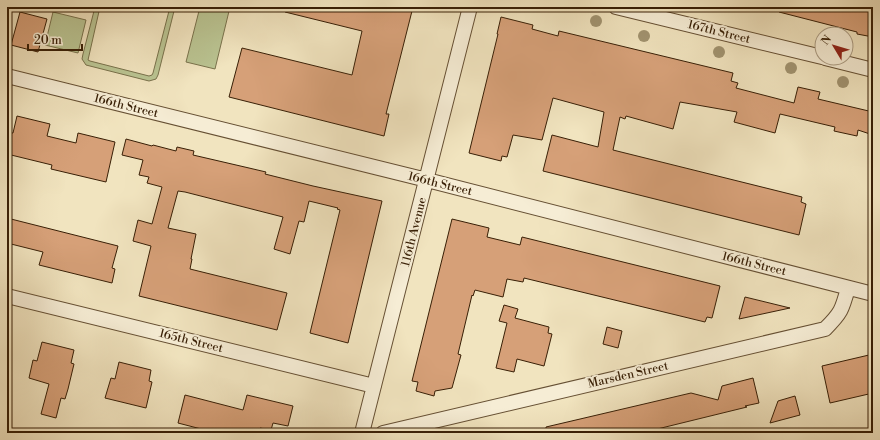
<svg xmlns="http://www.w3.org/2000/svg" width="880" height="440" font-family="'Libre Bodoni',serif">
  <rect width="100%" height="100%" fill="#f1e4bf"/>
  <filter id="stains"><feTurbulence type="fractalNoise" baseFrequency=".005" numOctaves="4"/><feColorMatrix values="0 0 0 0 .2 0 0 0 0 .09 0 0 0 0 .02 0 0 0 .5 -.17"/></filter>
  <radialGradient id="worn" r=".72"><stop offset=".6" stop-color="#630" stop-opacity="0"/><stop offset="1" stop-color="#630" stop-opacity=".3"/></radialGradient>
  <path fill="#bac492" stroke="#79724c" d="M95,7H100L88,60L90,61L149,76L152,75L153,73L170,7H175L158,75L156,79L149,81L86,65L82,59L83,54Z
    M200,7H230L215,69L186,62Z
    M53,12L86,20L78,53L45,45Z"/>
  <path fill="#d6a078" stroke="#381f06" d="M286,7H413L386,114H389L384,136L229,97L242,48L352,75L362,31L285,12Z
    M779,7H873V37L857,34V32L779,12Z
    M20,12L47,19L38,52L11,45Z
    M501,17L533,25L532,29L558,36L559,31L733,73L731,81L738,83L736,88L794,103L798,87L820,92L818,99L873,112V135L858,130L857,136L834,131L835,127L780,114L775,133L734,122L737,112L680,102L673,129L626,116L625,119L620,117L613,150L802,197L801,202L806,204L799,235L543,171L552,135L598,147L604,112L553,98L542,140L513,135L507,157L502,156L501,161L469,153L498,34H497Z
    M17,116L50,124L47,136L76,143L78,133L115,142L106,182L51,169L52,165L7,154V143L10,133H13Z
    M126,139L152,146L153,145L176,151L177,147L194,151L193,155L249,168L266,172L265,174L313,186L382,201L348,343L310,333L340,210L337,209L338,208L309,201L304,222L299,221L290,254L274,249L283,217L185,192L178,191L168,228L196,234L191,259H192L190,269L287,293L277,330L139,296L151,246L133,241L138,220L152,224L162,187L147,183L149,177L139,175L143,160L122,155Z
    M7,218L118,246L112,268L115,269L112,283L39,265L43,252L7,243Z
    M452,219L489,228L487,237L520,245L522,237L720,286L712,318L707,317L705,322L524,278L523,282L507,279L503,297L475,290L473,296L472,295L458,354L461,355L452,388L435,391L434,396L416,391L418,382L412,381Z
    M745,297L790,308L739,319Z
    M504,305L518,309L515,318L549,327L548,333L552,334L544,366L517,359L514,372L496,368L507,323L499,321Z
    M607,327L622,331L618,348L603,344Z
    M42,342L74,350L71,363L74,364L68,389L65,399L61,398L56,418L41,414L49,384L29,378L33,360L37,361Z
    M869,355L871,365H873V393L830,403L822,366Z
    M119,362L151,370L149,381L152,382L146,408L105,398L111,378L115,379Z
    M753,378L759,403L745,406L747,407L641,433H546V427L691,393L718,400L722,386Z
    M185,395L243,410L247,395L293,406L288,426L273,423L271,430L260,428L259,433H204L205,430L178,423Z
    M795,396L800,415L770,423L778,401Z"/>
  <g fill="none" stroke-linecap="round" stroke-linejoin="round">
    <defs>
      <path id="minor" d="M616,7L822,57
        M825,58L873,70
        M7,76L427,180L873,294
        M7,296L374,386
        M362,433L470,7
        M383,433L825,329C841,313 842,310 848,288"/>
    </defs>
    <use href="#minor" stroke="#665034" stroke-width="16"/>
    <use href="#minor" stroke="#f6edd5" stroke-width="14"/>
  </g>
  <g fill="#a19370">
    <circle cx="596" cy="21" r="6"/>
    <circle cx="644" cy="36" r="6"/>
    <circle cx="719" cy="52" r="6"/>
    <circle cx="791" cy="68" r="6"/>
    <circle cx="843" cy="82" r="6"/>
  </g>
  <g text-anchor="middle" dominant-baseline="central" stroke-width="4" stroke-linejoin="round" paint-order="stroke">
    <g font-size="12" fill="#381f06" stroke="#f6edd5">
      <text transform="translate(719 32) rotate(14)">167th Street</text>
      <text transform="translate(126 106) rotate(14)">166th Street</text>
      <text transform="translate(440 184) rotate(14)">166th Street</text>
      <text transform="translate(414 232) rotate(-76)">116th Avenue</text>
      <text transform="translate(754 264) rotate(14)">166th Street</text>
      <text transform="translate(191 341) rotate(14)">165th Street</text>
      <text transform="translate(628 375) rotate(-13)">Marsden Street</text>
    </g>
  </g>
  <rect width="880" height="440" fill="none" stroke="#f1e4bf" stroke-width="24"/>
  <rect x="8" y="8" width="864" height="424" fill="none" stroke="#381f06" stroke-width="2"/>
  <rect x="12" y="12" width="856" height="416" fill="none" stroke="#381f06"/>
  <g transform="translate(834 46) rotate(308)"><circle r="19" fill="#f6edd5" stroke="#aa9b82"/>
  <path d="M0-3L7 15L0 10L-7 15Z" fill="#8f2418"/>
  <text y="-6" font-size="11" font-weight="bold" text-anchor="middle" fill="#381f06">N</text>
  </g>
  <path d="M28 44v6h54v-6" fill="none" stroke="#381f06" stroke-width="2"/>
  <text x="34" y="44" font-size="12" fill="#381f06" stroke="#f6edd5" stroke-width="3" paint-order="stroke">20 m</text>
  <rect width="100%" height="100%" filter="url(#stains)"/>
  <rect width="100%" height="100%" fill="url(#worn)"/>
</svg>
